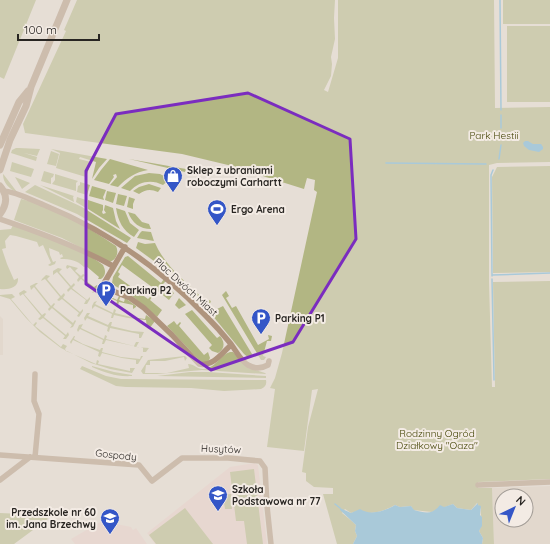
<svg xmlns="http://www.w3.org/2000/svg" width="550" height="544" font-family="Quicksand,sans-serif">
  <rect width="100%" height="100%" fill="#e6ded6"/>
  <path fill="#ded1c4" fill-rule="evenodd" d="M0,316L3,319V355H0Z
    M550,486V544H494L492,488ZM502,496H526V520H502Z"/>
  <path fill="#e9cfca" d="M254,463L258,465L267,544H155L147,533L230,467Z
    M102,521L131,527L133,530L136,528L147,544H75L71,539Z"/>
  <path fill="#b2b683" d="M0,0H36L4,79L0,77Z
    M77,0H335L334,18L335,39L331,57L332,64L331,76L324,90L328,92L338,58V0H494L495,108L550,107V162L497,163L489,165V282L492,387H495L493,282L550,281V479L478,482V488H492L494,544H482L483,538L479,531C480,529 481,527 481,525C483,520 480,515 481,509L477,503L471,510L457,508L453,504L432,512L413,510L411,506L400,507L395,505C388,509 378,513 370,513C363,513 358,510 351,513L345,509L342,513C347,517 352,521 356,525L355,531L357,536L353,544H337L323,494H333V488L314,487L306,481V473L302,472L308,427L318,389L312,390L304,451L267,447L275,389L270,388L275,378L282,353L317,192L314,190L315,180L307,178L304,189L228,165L182,154L25,133L23,124L66,31L64,30Z
    M503,0H550V24H503Z
    M507,26H550V102H507Z
    M16,148H19L40,149L37,156L24,153L37,157L36,161L11,153L12,150Z
    M51,149L107,159L99,168L92,179L96,162L80,157L79,159L91,162L86,177L56,168L60,153Z
    M51,151L59,154L56,166L47,164Z
    M110,159L148,170C135,172 127,178 118,187L110,185L117,177L116,174L113,175L114,177L109,184L94,180L101,170Z
    M129,159L186,169L185,172Z
    M12,162L34,169L31,177L10,171Z
    M550,166V272L493,273L492,177L497,167Z
    M44,171L54,174L53,177L51,178V184L41,181Z
    M149,173L160,174L170,179L163,185C152,179 139,181 130,191L121,188L135,176Z
    M3,174L4,175L17,192C9,189 3,183 3,174Z
    M55,174L78,181L76,183V191L52,184L55,180Z
    M15,177L30,183L22,189Z
    M80,182L90,185L87,195L77,192L78,186L80,185Z
    M149,184L161,188L158,192C151,189 146,189 139,194L133,191L139,187Z
    M35,185L82,207L131,238L127,243L77,214L25,192Z
    M40,185L74,196L73,197L74,202Z
    M92,186L106,190L104,195L103,197L104,200L89,196Z
    M107,191L116,193L113,203L105,200Z
    M118,194L127,196L124,206L116,204Z
    M77,197L86,200V208L76,202Z
    M129,197L135,199L133,204V209L127,207Z
    M21,199C53,206 89,228 116,246C119,252 117,260 109,262L62,238L14,220Z
    M88,200L103,205V210L102,212L103,214L106,213L104,210L105,205L113,208L116,221L120,229L88,209Z
    M116,208L125,211L130,223L139,230L134,237C123,231 118,221 116,208Z
    M128,212L135,214L142,222L149,224L151,229C140,229 132,223 128,212Z
    M13,225C42,236 78,246 103,265C106,271 106,275 101,279H98L99,277L86,266L84,267C77,260 70,259 61,259L60,258L63,257L62,254L60,255L59,252L49,248L50,255L53,262L56,261L55,264L50,266L48,265L51,263L43,245L39,247L37,242L16,236L10,235L5,241L6,248L2,249L7,264L14,280L18,278C19,288 8,290 0,289V230L11,229Z
    M142,231L151,232L154,241L137,238L140,233Z
    M138,242L145,244L155,243C166,268 188,283 206,302L210,300L211,302L206,306L191,288L136,248Z
    M128,256L161,283L164,279L166,281L163,284L174,293L169,300L154,288L152,291L150,290L152,287L122,265L118,272L120,274L118,277L148,299L151,296L152,297L150,300L162,310L157,317L131,295L122,291L123,290L115,286L112,283L113,277L125,257Z
    M67,265L78,268L75,271L81,276L83,274L85,275L82,278L94,287L97,285L98,287L95,292L92,293L94,290L81,279L78,282L77,280L79,277L70,267L67,269L66,267Z
    M58,268L62,269L59,272L71,286L74,283L75,285L72,288L87,300L90,297V299L87,304H84L86,300L71,289L68,292L67,290L70,287L57,272L53,275V271Z
    M46,275L50,276L47,279L61,296L64,293L65,295L63,298L80,312L83,309V311L79,317L77,316L79,313L62,299L59,301L57,300L60,297L45,279L41,281L42,279Z
    M36,283H38L35,286L51,306L54,303L55,304L53,307L73,323L75,320L76,321L73,327L70,328L72,325L52,308L49,311L48,309L50,307L34,287L31,290L30,286Z
    M104,289L103,293L117,300L119,296H121L119,300L124,302L125,298L136,306V307L133,309V305L119,302L118,305H116L117,301L101,294L99,298L98,296L101,290Z
    M24,290L27,292L24,294L42,315L45,313L46,314L44,317L66,335L68,332L69,335L66,339H63L65,336L43,318L40,320L38,319L41,316L23,294L20,296L19,293Z
    M226,291L229,296L226,298L232,308L236,306L258,345L269,339L268,335L272,336L271,341H267L263,356L266,357L264,360H261L222,295Z
    M12,294L15,297L11,299L33,325L36,322L37,323L35,326L61,347L63,344L67,346L65,349L66,351L96,364L97,360L99,361L98,364L130,371V368H135L132,373L110,369L91,363L61,348L40,332L26,318L10,299L0,296V295Z
    M179,298L186,305L179,309L175,305Z
    M97,301L95,304L113,313L114,309L116,310L115,313L131,317L145,319L146,315L155,321L149,329L147,328L146,320L128,318L114,315L113,318H111L112,314L95,306L92,309V306L94,302Z
    M223,306L252,354L251,357L249,358L244,354L212,315L211,312Z
    M192,310L217,338L220,336C225,342 225,349 218,353L212,351L209,348L212,345L185,314Z
    M87,313H90L88,316L108,325L110,322H112L111,326L132,331L144,332L141,338H139V334L110,328L109,332L107,331L108,327L87,318L85,321L84,318Z
    M174,321L177,325L180,322L181,323L179,326L204,355L208,352L210,358L208,362H202L199,360L167,326Z
    M83,324L81,328L104,339L105,335L107,336L106,339L134,346L136,342H139L136,347L149,348L146,352H143V348L106,340L104,344H102L103,340L80,329L78,332L77,330L79,325Z
    M74,336H75L74,339L83,344L100,350L101,348H103L102,352L121,357L140,359L141,356H143L138,364H136V360L122,358L102,353L100,357L98,356L99,352L73,340L71,344L70,342Z
    M230,352H233L249,368L265,373L266,374L202,370L157,374H143L141,371L148,360L185,356L187,358L185,361L184,357L165,361H150V365H146L145,373H167L189,368L188,364C194,364 197,369 203,369C215,369 220,355 230,352Z
    M82,366L106,376L121,379L266,380C267,385 265,387 261,389L224,391L191,388L126,387L116,386L80,369Z
    M92,366L114,372L132,375V376C117,377 106,373 92,367Z
    M190,372H208L266,376V378L157,376Z
    M254,469L263,544H247L244,521H236L230,472Z
    M231,494L232,509H225L224,503H221V495Z
    M185,508L213,544H156L149,535Z
    M0,513L44,515L48,519L14,544H0Z"/>
  <path fill="#61b0de" d="M525,141H528L533,144H541L543,147V149L539,152L529,150L524,146L523,143Z
    M478,503V505L481,506L480,515L482,517V526L479,531L483,538L482,544H353L357,536L355,531L356,525L340,510V508L351,513L360,509C370,516 385,511 395,505L400,507L411,506L414,510C426,513 432,515 440,505L444,507L453,504L457,508L471,510Z"/>
  <g fill="none" stroke-linecap="round" stroke-linejoin="round">
    <path stroke="#61b0de" stroke-width="1.5" d="M500,0L501,110
      M501,115V128
      M499,159L501,145
      M386,163L486,164
      M492,275L550,273
      M492,276L491,175L493,170
      M492,279L494,380
      M335,504L340,508"/>
    <path stroke="#af947d" stroke-width="5.5" d="M4,191C17,192 31,200 44,205C105,230 159,267 205,315C214,324 223,334 231,344C236,351 241,361 248,365C255,369 261,369 268,365L269,361
      M0,219C39,232 77,246 113,266
      M125,247L103,285L113,291L130,298L144,308L172,335L199,364C213,367 222,353 231,345
      M0,455L139,465L152,481L182,458H228L260,461L265,468L267,506L271,544
      M35,457L39,414L34,401L35,374
      M0,480L30,457
      M478,485L550,482"/>
    <path stroke="#af947d" stroke-width="7" d="M0,145L19,102L28,91
      M0,170L10,140L26,106L31,87L67,0
      M0,186C8,195 7,205 0,214"/>
  </g>
  <path d="M0 0H550V544H0ZM248,93L350,139L356,239L293,342L211,370L86,284V171L116,114Z" fill="#e6ded6" fill-opacity=".55" fill-rule="evenodd"/>
  <path fill="none" stroke="#7b2cbf" stroke-width="3" stroke-linejoin="round" d="M248,93L350,139L356,239L293,342L211,370L86,284V171L116,114Z"/>
  <defs>
    <symbol id="shop-pin" viewBox="-11 -11 22 30"><path d="M0 17L-7.5 6A9.5 9.5 0 1 1 7.5 6Z" fill="#3456c7" stroke="#f3ebe4"/><path d="M-5-2.5h2.3a2.7 3.5 0 0 1 5.4 0H5L5.5 6h-11ZM-1.5-2.5h3a1.5 2.3 0 0 0-3 0Z" fill="#fff"/></symbol>
    <symbol id="stadium-pin" viewBox="-11 -11 22 30"><path d="M0 17L-7.5 6A9.5 9.5 0 1 1 7.5 6Z" fill="#3456c7" stroke="#f3ebe4"/><path d="M0-5a6.5 5 0 1 0 0 10a6.5 5 0 1 0 0-10ZM-3.5-1.8h7v3.6h-7Z" fill="#fff"/></symbol>
    <symbol id="parking-pin" viewBox="-11 -11 22 30"><path d="M0 17L-7.5 6A9.5 9.5 0 1 1 7.5 6Z" fill="#3456c7" stroke="#f3ebe4"/><path d="M-3.5-5.5H1a3.5 3.5 0 0 1 0 7H-1V5.5H-3.5ZM-1-3.4V-.6H.8a1.4 1.4 0 0 0 0-2.8Z" fill="#fff"/></symbol>
    <symbol id="school-pin" viewBox="-11 -11 22 30"><path d="M0 17L-7.5 6A9.5 9.5 0 1 1 7.5 6Z" fill="#3456c7" stroke="#f3ebe4"/><path d="M0-5L7-2L0 1L-7-2ZM-4 1L0 2.5L4 1V4Q0 6-4 4Z" fill="#fff"/></symbol>
  </defs>
  <g fill-rule="evenodd">
    <use href="#shop-pin" x="162" y="165" width="22" height="30"/>
    <use href="#stadium-pin" x="206" y="198" width="22" height="30"/>
    <use href="#parking-pin" x="95" y="279" width="22" height="30"/>
    <use href="#parking-pin" x="250" y="307" width="22" height="30"/>
    <use href="#school-pin" x="207" y="484" width="22" height="30"/>
    <use href="#school-pin" x="99" y="507" width="22" height="30"/>
  </g>
  <g text-anchor="middle" dominant-baseline="central" stroke-width="4" stroke-linejoin="round" paint-order="stroke">
    <g font-size="10" fill="#454607" stroke="#f3ebe4">
      <text x="494" y="135">Park Hestii</text>
      <text x="437" y="433">Rodzinny Ogród<tspan x="437" dy="12">Działkowy "Oaza"</tspan></text>
    </g>
    <g font-size="10" font-weight="bold" fill="#282522" stroke="#f3ebe4" text-anchor="start">
      <text x="187" y="170">Sklep z ubraniami<tspan x="187" dy="12">roboczymi Carhartt</tspan></text>
      <text x="231" y="209">Ergo Arena</text>
      <text x="120" y="290">Parking P2</text>
      <text x="275" y="318">Parking P1</text>
      <text x="232" y="489">Szkoła<tspan x="232" dy="12">Podstawowa nr 77</tspan></text>
      <text x="96" y="512" text-anchor="end">Przedszkole nr 60<tspan x="96" dy="12">im. Jana Brzechwy</tspan></text>
    </g>
    <g font-size="10" fill="#282522" stroke="#f3ebe4">
      <text transform="translate(186 287) rotate(42)">Plac Dwóch Miast</text>
      <text transform="translate(221 449) rotate(2)">Husytów</text>
      <text transform="translate(116 455) rotate(6)">Gospody</text>
    </g>
  </g>
  <g transform="translate(514 508) rotate(43)"><circle r="19" fill="#f3ebe4" stroke="#a29c96"/>
  <path d="M0-3L7 15L0 10L-7 15Z" fill="#3456c7"/>
  <text y="-6" font-size="11" font-weight="bold" text-anchor="middle" fill="#282522">N</text>
  </g>
  <path d="M18 34v6h81v-6" fill="none" stroke="#282522" stroke-width="2"/>
  <text x="24" y="34" font-size="12" fill="#282522" stroke="#f3ebe4" stroke-width="3" paint-order="stroke">100 m</text>
</svg>
